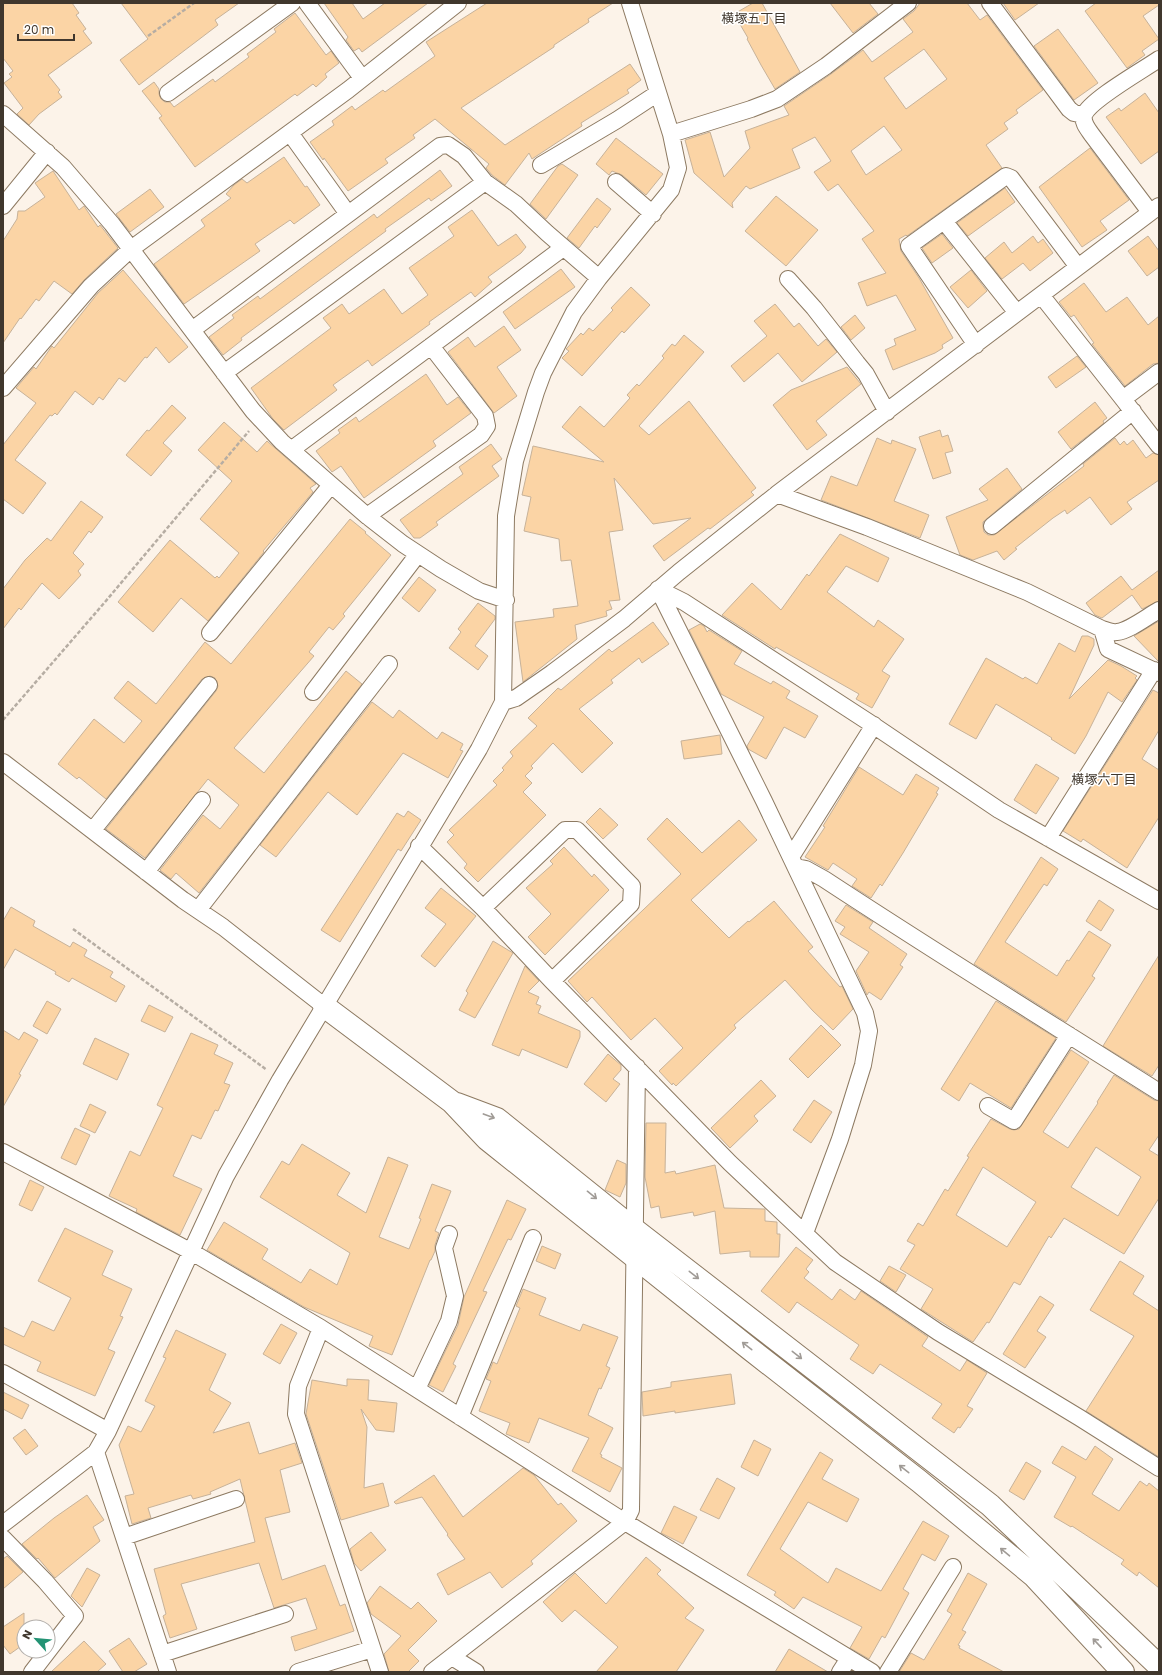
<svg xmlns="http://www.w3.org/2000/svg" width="1162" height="1675" font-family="Poppins,'Noto Sans JP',sans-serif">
  <rect width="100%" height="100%" fill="#fcf3e9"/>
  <path fill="#fbd4a5" stroke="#c7b299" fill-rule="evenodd" d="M3,3H72L79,13L76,15L86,29L83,31L92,43L48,75L60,90L58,92L62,97L39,114L29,125L17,114L23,108L4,83L12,77L9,74L13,71L3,58Z
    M121,3H239L215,20L218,25L139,85L120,60L148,39Z
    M324,3H352L363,19L385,3H428L362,52L359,48L354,51L346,40L348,37Z
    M487,3H613L588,19L589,22L554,45V47L461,108L505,145L630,64L641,80L627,90L629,93L581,123L582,126L532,159L529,153L505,185L492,175L486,168L489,164L435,119L413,135L415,138L385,159L388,163L348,191L324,158L323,160L310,142L334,125L332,121L352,106L355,110L383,90L385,92L435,56L426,42Z
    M753,3H762L800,72L775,89L761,65L747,39L748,38L734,14Z
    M830,3H869L878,14L853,33Z
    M920,3H967L980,20L987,15L1043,90L1016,110L1018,113L1004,123L1008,129L986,145L1002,168L907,236L906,235L899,239L901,251L919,278L953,338L942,345L943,348L935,353L893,370L885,350L896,345L894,339L916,330L896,295L867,306L858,283L886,273L862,239L874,231L838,184L828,191L814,172L831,161L815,137L792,149L800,168L750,189L746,186L732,203L733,208L694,173L685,140L710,132L724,177L750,148L745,131L789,115L784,106L831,74L863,50L872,62L913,32L903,19L914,11ZM924,49L947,79L906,109L884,78ZM884,126L902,150L866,175L851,151Z
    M1003,3H1039L1015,20Z
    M1096,3H1159V5L1143,16L1159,39L1142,51L1145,55L1127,68L1085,11Z
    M295,13L326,55L331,51L339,63L325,74L327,77L316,87L313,84L297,96L295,94L195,167L159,118L162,116L142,91L154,82L159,89V94L161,99L165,102H170L174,107L213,79L215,82L249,57L247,54L276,32L274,29Z
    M1058,29L1098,83L1074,100L1034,46Z
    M1145,93L1159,113V151L1141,164L1106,117L1119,108L1121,111Z
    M616,138L663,174L646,195L622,175L612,171L609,175L596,164Z
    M1090,148L1129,200L1100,221L1107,230L1082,247L1039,187Z
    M284,157L305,187L307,186L320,205L294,224L290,220L255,244L260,251L184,304L154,264L205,226L201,220L231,198L226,194L234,185L242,179L247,183Z
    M562,164L578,175L546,219L530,204L558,166Z
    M440,170L452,186L431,201L429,198L385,229L386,231L241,338L242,340L223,355L209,337L234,318L232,315L258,296L260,299L374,214L377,218Z
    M53,171L79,210L84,206L98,227L100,225L118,248L85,279L72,294L54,281L39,301L36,299L21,319L20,318L3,343V241L17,219L18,211H25L45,197L35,183Z
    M1005,188L1015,202L968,236L957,223Z
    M150,189L164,207L130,232L116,214Z
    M776,196L818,230L786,266L745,231Z
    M597,198L611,209L597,228L595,226L579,248L567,238Z
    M472,210L498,246L516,234L526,247L521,253L488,277L492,282L475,297L471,292L429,322L430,324L372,366L368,360L333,385L337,390L284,430L273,419L251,388L331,328L323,318L342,304L349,314L384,289L402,314L428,295L409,268L454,236L448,227Z
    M942,234L953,248L932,263L922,248Z
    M1033,236L1038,243L1043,239L1053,253L1030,271L1023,263L1002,279L985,258L1004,242L1012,253Z
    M1148,236L1159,251V267L1147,276L1128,251Z
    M561,269L575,287L515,329L503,312Z
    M123,270L188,347L169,363L156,347L147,358L145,357L125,382L119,378L103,400L99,397L93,405L75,391L57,415L55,413L52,416L50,415L15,460L46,483L23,514L3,499V445L36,403L16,388L34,367L36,369L52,346L54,348L98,293Z
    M971,270L987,291L968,308L950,287Z
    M1084,283L1106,312L1127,297L1148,325L1159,316V363L1153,364L1125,386L1092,344L1094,343L1074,315L1071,317L1059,302Z
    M631,287L650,305L624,333L622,331L582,376L562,358L569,351L566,349L581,333L583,335L589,328L593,331L613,310L611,308Z
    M775,304L794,327L799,323L818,346L826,339L837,352L802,382L778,353L744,382L731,366L767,336L754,321Z
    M855,315L865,328L851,340L841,327Z
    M504,326L521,350L497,367L517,396L494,413L448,352L468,337L475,347Z
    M684,335L704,352L639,426L649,435L689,401L756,488L751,492L754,495L710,529L708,528L664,561L653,546L691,518L653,524L614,478L623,530L609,532L620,600L609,601L612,609L606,611L607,616L575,625L577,639L523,682L515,622L554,617L553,609L578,606L571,560L561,561L559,539L524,531L531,497L522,495L533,446L604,462L562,427L580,406L604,427L630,398L627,395L637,384L639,386L664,358L662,356L672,344L675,346Z
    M1077,356L1086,367L1056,388L1048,377Z
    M847,367L861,384L816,421L827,435L807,450L773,405L791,390Z
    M426,374L447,405L458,397L471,413L433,441L436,446L364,498L341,466L332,472L316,451L340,433L338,430L356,417L359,422Z
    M1095,402L1107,418L1103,421L1104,423L1071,449L1058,432Z
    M172,405L186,418L163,443L172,451L151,476L126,455L147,430L149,431Z
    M224,422L257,452L267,441L316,484L310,488L313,492L263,551L264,552L208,621L181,598L153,632L118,602L170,540L215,578L217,576L219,578L239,553L200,519L232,481L198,450Z
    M940,430L942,437L948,435L953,451L945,453L951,473L933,479L919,437Z
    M877,438L891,444L892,440L916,449L894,501L929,515L920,538L821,500L831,476L857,486Z
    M1115,438L1120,445L1124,441L1127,445L1133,440L1146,458L1153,453L1159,455V480L1127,502L1132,509L1111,525L1090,497L1067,514L1065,510L1053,518L1015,548L1017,549L1004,560L997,551L973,560L960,555L946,517L988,500L979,489L1007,468L1022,489L983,522V527L984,532L988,535H994L1084,466L1083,464Z
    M491,444L502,459L492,466L499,476L436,522L438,525L420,538H414L400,520L463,474L459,467Z
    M81,501L103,517L91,533L89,531L73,553L84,564L78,571L81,575L59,599L42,583L21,610L19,608L3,629V589L25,560L47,538L51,541Z
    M350,519L366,532L365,533L391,555L343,614L345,616L333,630L329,627L309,652L314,656L234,748L264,773L346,671L362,684L199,893L176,873L171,879L160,870L203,815L220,829L239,805L208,779L145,858L106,829L216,691L218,686L215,678L210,676L202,679L106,799L79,777L77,779L58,764L94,719L124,743L142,721L114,698L128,681L156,704L205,642L231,664Z
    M840,534L889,558L878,582L846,566L827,592L874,627L878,620L904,639L882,671L890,676L872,708L856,699L859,694L776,647L775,649L722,615L752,583L781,610L807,574L809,576Z
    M1159,570V601L1142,609L1132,595L1102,618L1095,615L1086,603L1121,576L1132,590Z
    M419,577L436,590L419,612L402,598Z
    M478,603L495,616V619L475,646L488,656L478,670L449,648L461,632L458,629Z
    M1159,621V662L1134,636Z
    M653,622L669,644L642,663L639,658L611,680L613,683L579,709L613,743L582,773L553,743L531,766L533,768L525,776L532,783L523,792L546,815L478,882L464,868L467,864L447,842L454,835L449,830L497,785L493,781L504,770L502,768L513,756L510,752L537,726L528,718L558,688L561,690L609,649L612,652Z
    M700,624L704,626L707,632L709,630L742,651L734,664L771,684L773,681L790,691L786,698L818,716L805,738L784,727L766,759L748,749L747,746L764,717L721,694L689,630Z
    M1082,636H1088L1094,639V645L1069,699L1108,660L1121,666L1137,676L1135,678L1137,680L1122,702L1108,692L1086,736L1075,754L1051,739L1052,738L996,704L976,739L949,724L986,658L1023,679L1025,677L1037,684L1059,643L1075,652Z
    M1153,690L1159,693V730L1142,759L1159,770V817L1127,868L1083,839L1081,842L1063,831Z
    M372,702L393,718L399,710L437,739L442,732L463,744L460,750L463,751L448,778L403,753L357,815L328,792L276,857L260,845Z
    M720,735L722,754L684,759L681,741Z
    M1036,764L1059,778L1036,814L1014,800Z
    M859,767L903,795L916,774L939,788L936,793L938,794L903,853L882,886L880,884L871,898L852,886L857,879L833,863L828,870L805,857L825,827L823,826Z
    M600,808L618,825L603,839L586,822Z
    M408,811L421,820L401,851L398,849L340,942L321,930L397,813L404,817Z
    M667,818L702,853L739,820L757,840L691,900L729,938L748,921L749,922L774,901L813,947L808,951L840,987L842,986L853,1009L833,1030L813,1011L785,980L734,1025L736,1028L676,1086L673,1083L672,1085L659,1071L683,1048L655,1018L631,1040L592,997L587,1002L568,981L681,874L647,839Z
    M564,847L592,877L594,874L609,890L545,955L528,937L551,914L526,888L553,864L550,861Z
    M1041,857L1058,869L1047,886L1044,884L1005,942L1057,976L1067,960L1069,961L1089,931L1111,945L1092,976L1095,978L1066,1022L974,964Z
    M441,888L476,916L435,967L421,956L446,924L425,908Z
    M1099,900L1114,910L1101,931L1086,921Z
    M846,905L873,922L869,928L907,954L900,965L903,967L881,1000L869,992L867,995L856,971L869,952L840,934L845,927L835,921Z
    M11,907L35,921L33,926L70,947L73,942L87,950L84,956L113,972L110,977L125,986L116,1002L72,978L69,982L55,974L56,972L15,949L3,970V921Z
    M493,941L513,953L475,1018L459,1010L468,993L466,991Z
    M1159,955V1065L1152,1076L1103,1046Z
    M525,966L539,981L528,992L539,997L536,1004L541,1006L538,1013L580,1031V1037L567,1068L522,1049L519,1056L492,1045Z
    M47,1001L61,1009L47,1034L33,1026Z
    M996,1001L1056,1038L1011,1108L970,1083L959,1101L941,1089Z
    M149,1005L173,1017L165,1032L141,1021Z
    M821,1025L841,1045L808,1078L789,1059Z
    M3,1030L19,1040L24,1032L38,1040L19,1074L21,1075L3,1107Z
    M191,1033L218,1045L214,1054L233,1063L224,1083L230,1085L218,1111L215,1110L201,1139L192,1135L173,1176L202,1189L180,1235L136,1212L137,1209L109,1196L130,1151L140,1156L163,1108L157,1105Z
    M95,1038L129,1054L117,1080L83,1064Z
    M1071,1050L1089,1062L1043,1132L1068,1148L1098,1103L1097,1102L1114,1075L1154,1100L1159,1101V1135L1149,1150L1159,1156V1198L1124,1254L1064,1218L1051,1238L1049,1236L1020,1285L1014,1282L989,1323L987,1322L973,1342L921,1309L933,1289L900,1269L915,1245L907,1241L918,1223L923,1226L945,1189L948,1191L969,1157L967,1156L991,1119L1010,1129L1014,1130L1019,1129ZM1096,1147L1141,1177L1118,1216L1071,1187ZM983,1167L1036,1202L1007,1247L956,1215Z
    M608,1054L621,1065V1070L613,1079L620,1084L606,1102L584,1084Z
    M761,1080L776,1096L754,1116L758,1121L730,1148L711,1128Z
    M814,1100L832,1112L811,1143L793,1130Z
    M90,1104L106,1112L95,1133L80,1126Z
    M646,1123H666L665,1173L675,1171L676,1174L715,1165L724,1208L765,1209V1221L777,1222V1234H780L779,1257H750V1251L720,1254L715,1211L694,1216L693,1212L661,1218L659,1206L651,1208L645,1177Z
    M75,1128L90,1135L76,1165L61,1158Z
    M302,1144L350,1173L337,1195L366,1213L388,1157L408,1165L379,1237L409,1249L421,1219L419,1218L432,1184L451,1191L435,1231L439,1233L435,1245V1251L431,1260H430L392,1355L369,1346L373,1336L304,1307L207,1250L224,1222L268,1249L262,1259L301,1283L310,1269L337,1285L350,1253L260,1197L282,1161L289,1165Z
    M617,1160L626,1164V1183L620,1197L605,1190Z
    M30,1180L44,1187L32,1211L19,1205Z
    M507,1200L526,1209L511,1240L508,1239L483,1291L487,1292L453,1364L456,1366L443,1392L429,1385L458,1325L464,1297Z
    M65,1228L113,1251L102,1275L132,1289L120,1316L123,1317L108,1349L115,1352L95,1396L37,1371L41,1362L3,1344V1327L24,1337L32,1321L54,1331L71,1298L38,1281Z
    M542,1246L561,1254L555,1269L536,1261Z
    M796,1247L813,1260L806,1269L809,1272L804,1278L832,1300L840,1289L855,1300L861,1291L928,1337L922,1346L960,1371L967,1360L987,1373L967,1406L973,1409L960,1428L958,1427L954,1433L932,1418L942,1404L880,1364L873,1374L850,1359L859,1345L797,1302L789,1313L761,1291Z
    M1120,1261L1144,1276L1133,1294L1159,1311V1457L1086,1411L1134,1336L1090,1310Z
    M889,1266L906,1275L896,1292L880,1281Z
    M523,1289L546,1298L539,1315L580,1331L583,1324L618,1337L606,1366L610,1368L601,1389L599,1388L588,1415L613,1428L600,1454L602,1455L601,1457L622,1468L610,1492L572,1471L589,1438L539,1418L529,1443L506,1434L510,1423L479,1411L491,1381L486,1379L493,1362L497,1364L520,1308L516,1306Z
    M1040,1296L1054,1305L1037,1331L1046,1337L1025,1368L1003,1354Z
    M281,1324L297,1333L280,1364L263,1354Z
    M176,1330L226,1354L209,1390L231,1403L213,1433L249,1422L259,1454L295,1443L302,1463L280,1470L290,1512L265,1518L282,1580L325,1565L340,1606L345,1604L354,1631L295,1651L291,1637L317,1629L306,1598L274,1608L259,1563L181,1584L197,1629L170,1638L163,1616L166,1614L154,1569L255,1542L240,1479L210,1492L211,1494L193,1499L191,1495L148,1508L151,1518L132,1524L125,1496L134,1494L119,1445L128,1426L141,1432L155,1406L145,1401L166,1358L163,1357Z
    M731,1374L735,1404L675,1413V1411L643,1416L642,1392L671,1387V1382Z
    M347,1379L369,1380L368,1400L397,1403L394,1432L376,1430L361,1409L367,1427L364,1488L383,1483L389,1506L341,1520L306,1414L312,1380L347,1386Z
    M3,1392L29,1405L22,1419L3,1409Z
    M25,1429L38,1446L26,1455L13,1438Z
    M754,1440L771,1449L758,1476L741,1467Z
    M1062,1446L1086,1460L1095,1446L1113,1459L1092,1494L1119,1511L1140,1481L1147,1486L1149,1483L1159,1491V1588L1139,1572L1137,1576L1121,1564L1124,1560L1072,1526L1071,1527L1054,1517L1076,1477L1052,1463Z
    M820,1452L833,1460L822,1479L859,1499L847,1522L808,1502L780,1549L828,1583L836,1568L881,1591L923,1521L949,1536L935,1561L922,1554L903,1589L909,1593L885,1638L882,1636L869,1659L850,1648L862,1627L803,1597L794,1609L774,1595L776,1592L747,1575Z
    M1026,1462L1041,1471L1024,1500L1009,1491Z
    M523,1468L534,1475L558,1505L561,1503L577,1521L531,1561L533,1564L502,1588L490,1572L448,1595L437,1574L465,1559L447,1535L448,1534L422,1497L396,1504L394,1502L434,1475L463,1517Z
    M717,1478L735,1488L719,1519L700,1510Z
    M87,1495L104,1520L93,1527L100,1541L55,1578L38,1558L37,1559L22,1544L54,1518Z
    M674,1506L697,1517L683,1544L661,1533Z
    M371,1532L386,1550L361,1571L354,1563L350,1549Z
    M7,1556L23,1572L3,1589V1559Z
    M646,1557L661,1570L657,1574L694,1608L685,1618L704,1630L676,1672H596L618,1647L575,1610L562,1622L543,1602L575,1573L606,1604Z
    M87,1568L100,1575L82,1607L71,1596Z
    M968,1573L987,1584L962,1630L966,1632L958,1645L960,1646L959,1648L1004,1672H899L911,1653L924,1660L952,1614L947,1611Z
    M380,1586L411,1609L418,1602L437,1621L408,1650L419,1661L408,1672H389L384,1654L401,1636L371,1614L367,1603Z
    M24,1613V1644L10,1654L3,1645V1627Z
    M129,1638L147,1664L134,1672H123L109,1651Z
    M84,1641L106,1664L97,1672H51Z
    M789,1649L828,1672H775Z"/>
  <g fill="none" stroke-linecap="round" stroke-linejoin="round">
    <defs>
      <path id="street" d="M307,3L362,78
        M990,3L1069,109L1074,113L1084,115
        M168,93L292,3
        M3,114L63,167L112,224L253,411L282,442L367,516L403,544L441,569L479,591L506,600
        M290,133L348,214
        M671,134L751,109L777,99L826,66L908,3
        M541,165L617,120L658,93
        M616,182L653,214
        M3,206L47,152
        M1150,212L1092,135C1088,129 1082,123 1084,115C1090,100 1143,70 1159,59
        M944,221L1017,313
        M788,279L814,308L857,363L866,374L887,412
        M1041,295L1123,399L1159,446
        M192,330L440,146L448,145L464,156L485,182L516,204L547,233L599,278
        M976,345L909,246L1006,176L1011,178L1078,267
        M224,373L485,182
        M3,388L91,286L131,249L348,90L458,3
        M1123,399L1159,372
        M291,450L563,248
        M777,494L867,527L1027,592L1102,629C1106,630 1112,633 1117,632C1129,631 1148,616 1159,610
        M367,516L481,435L487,426L485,416L431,346
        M992,526L1133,411
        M658,589L764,801L865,1013L869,1031L863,1065L840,1139L805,1233
        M658,589L684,602L870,723L999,810L1159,901
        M1102,629L1108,649L1159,673
        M210,633L331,485
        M313,692L418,554
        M503,702L516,698L552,673L624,619L679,572L777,494L1159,206
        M3,762L183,900L223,927L324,1006
        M93,830L209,685
        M1048,838L1154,670
        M419,846L483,908L552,981L730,1163L835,1262L938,1332L1080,1418L1159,1468
        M791,857L874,725
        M796,867L806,869L824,879C935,952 1047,1021 1159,1092
        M146,872L202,800
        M483,908L565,830H577L632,886L631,904L552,981
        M198,910L389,664
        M988,1106L1014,1121L1069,1035
        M3,1152L190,1251L321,1328L625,1522L872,1672
        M321,1328L298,1386L296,1414L380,1672
        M3,1373L108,1431
        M417,1389L449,1321L455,1296L444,1248L449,1234
        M460,1417L533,1238
        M96,1452L168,1672
        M3,1524L96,1452L108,1431L226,1176L280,1080L479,749L503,702L506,516L515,461L536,392L543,373L574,312L599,278L671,190L678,168L671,134L630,3
        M124,1537L236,1499
        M3,1538L45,1581L75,1616L32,1672
        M162,1654L285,1614
        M452,1657L476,1672
        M298,1672L372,1649
        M432,1672L625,1522L631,1510L637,1067
        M840,1672L849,1658
        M888,1672L953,1567"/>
      <path id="secondary" d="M324,1006L452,1102L487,1139L750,1349L919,1481L1034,1576L1123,1672
        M457,1104L497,1119L635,1230L990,1505L1159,1666"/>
    </defs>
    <use href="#street" stroke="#8d7a62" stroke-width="18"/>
    <use href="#secondary" stroke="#8d7a62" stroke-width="24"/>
    <path stroke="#b6ada3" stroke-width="2.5" stroke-dasharray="4 2" stroke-linecap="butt" d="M148,36L194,3
      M3,720L105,602L249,431
      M73,929L267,1070"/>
    <use href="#street" stroke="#fff" stroke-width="16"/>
    <use href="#secondary" stroke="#fff" stroke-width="22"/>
  </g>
  <defs><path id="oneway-shaft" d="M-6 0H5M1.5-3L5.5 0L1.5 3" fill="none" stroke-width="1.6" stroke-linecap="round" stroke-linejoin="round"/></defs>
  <g stroke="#a09b96">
    <use href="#oneway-shaft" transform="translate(489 1116) rotate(20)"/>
    <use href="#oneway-shaft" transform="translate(592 1195) rotate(39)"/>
    <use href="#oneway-shaft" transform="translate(694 1275) rotate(38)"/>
    <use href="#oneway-shaft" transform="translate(747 1346) rotate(-142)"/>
    <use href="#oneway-shaft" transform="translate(797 1355) rotate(38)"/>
    <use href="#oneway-shaft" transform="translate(904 1469) rotate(-142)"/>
    <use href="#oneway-shaft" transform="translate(1005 1552) rotate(-140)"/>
    <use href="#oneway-shaft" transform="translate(1097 1643) rotate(-133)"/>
  </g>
  <g text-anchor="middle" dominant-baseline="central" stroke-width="3" stroke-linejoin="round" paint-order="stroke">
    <g font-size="13" fill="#40372d" stroke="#fff">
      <text x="754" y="18">横塚五丁目</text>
      <text x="1104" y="779">横塚六丁目</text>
    </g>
  </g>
  <rect width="1162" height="1675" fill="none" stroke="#40372d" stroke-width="8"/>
  <g transform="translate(36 1639) rotate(297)"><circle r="19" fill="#ffffff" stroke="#b3afab"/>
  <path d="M0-3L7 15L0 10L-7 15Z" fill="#239374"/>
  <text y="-6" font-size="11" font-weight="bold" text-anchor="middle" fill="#40372d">N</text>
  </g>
  <path d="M18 34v6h56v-6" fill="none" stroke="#40372d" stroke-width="2"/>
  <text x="24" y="34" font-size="12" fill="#40372d" stroke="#ffffff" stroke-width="3" paint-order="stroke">20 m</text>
</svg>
